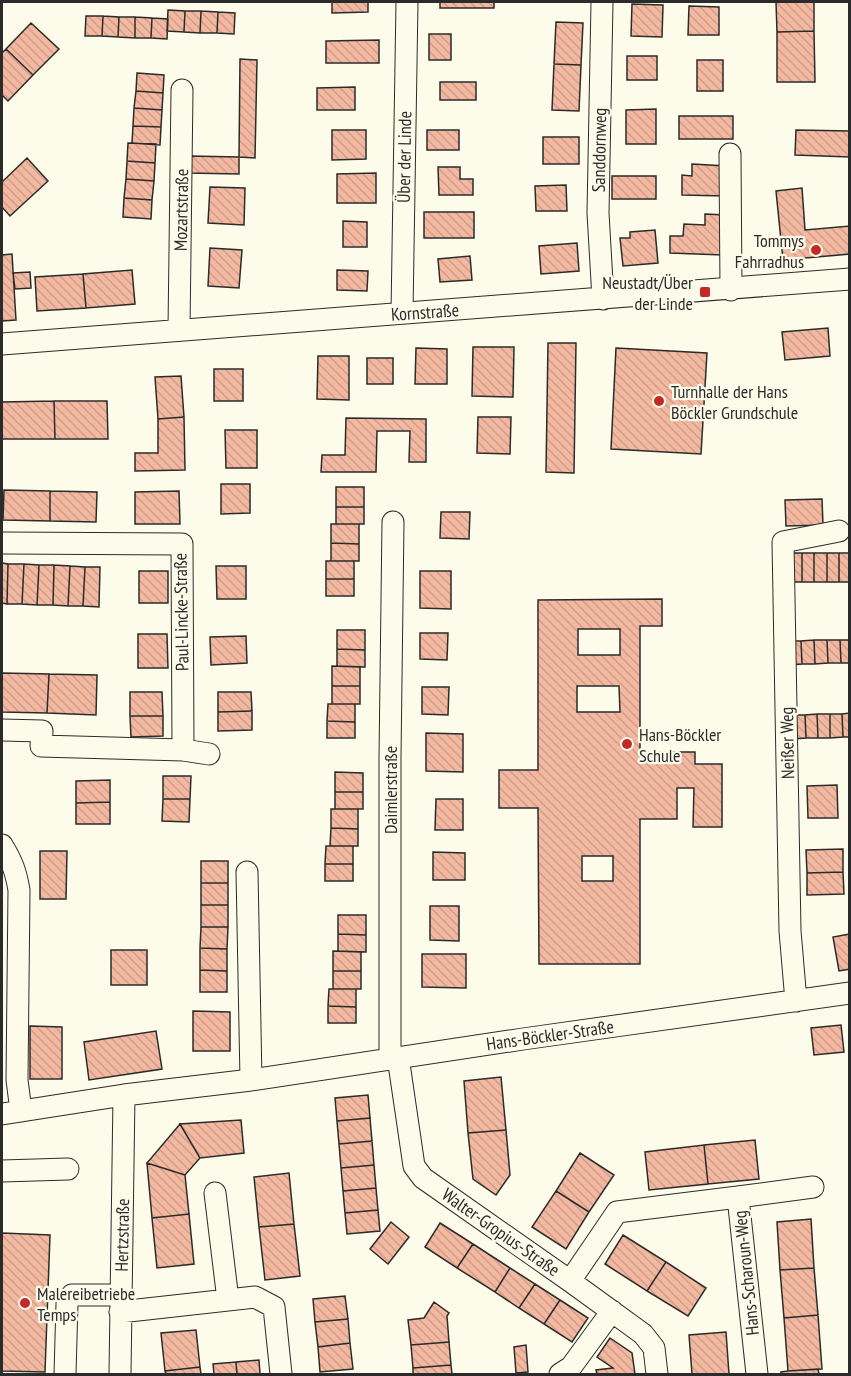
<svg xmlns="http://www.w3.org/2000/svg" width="851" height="1376" font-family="'PT Sans Narrow',sans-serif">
  <defs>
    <pattern id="building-back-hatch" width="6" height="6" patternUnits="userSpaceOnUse" patternTransform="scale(1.5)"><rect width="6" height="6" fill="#f2b8a0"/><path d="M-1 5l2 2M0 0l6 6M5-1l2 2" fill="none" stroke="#d09e8a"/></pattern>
  </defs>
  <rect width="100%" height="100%" fill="#fdfbea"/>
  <path fill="url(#building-back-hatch)" stroke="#2b2b2b" stroke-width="1.5" fill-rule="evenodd" d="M332,2H368V12L332,13Z
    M440,2H494V8H440Z
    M776,2H814V31L777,32Z
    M632,4L663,5L662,37L631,36Z
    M689,6L719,7V35H688Z
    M168,10L185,11L184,32L167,31Z
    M185,11H201L200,33L184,32Z
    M201,11L218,12L217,33H200Z
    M218,12L235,13L234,34L217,33Z
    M86,16H103L102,36H85Z
    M103,16L119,17L118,37L102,36Z
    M119,17H135V38L118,37Z
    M135,17L152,18L151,38H135Z
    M152,18L168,19L167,39L151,38Z
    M556,22L583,23L581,65L554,64Z
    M31,23L59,49L33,75L6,49Z
    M814,31L815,82H777V32Z
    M429,34H451V60H429Z
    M379,40V63H326V41Z
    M6,49L33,75L8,101L2,95V53Z
    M627,56H657V80H627Z
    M240,59L257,60L255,158L239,157Z
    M697,60H723V91H697Z
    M554,64L581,65L579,111L552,110Z
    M137,73L164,75L163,93L136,91Z
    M440,82H476V100H440Z
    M355,87V110H317V88Z
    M136,91L163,93L162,110L134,108Z
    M134,108L162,110L161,127L133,126Z
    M656,109V144H626V110Z
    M679,116H733V139H679Z
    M133,126L161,127L160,145L132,143Z
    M332,130H366V159L332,160Z
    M427,130H459V150H427Z
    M796,130L850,131V157L795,155Z
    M543,137H579V164H543Z
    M128,143L156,144L155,163L127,161Z
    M189,156L239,157V174L188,173Z
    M27,158L48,181L10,216L2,207V182Z
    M127,161L155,163L154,181L126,179Z
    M692,164L726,166L725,196L682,195V175L692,176Z
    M438,167H460V179H473V195H439Z
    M376,173V203H337V174Z
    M612,176H656V199H612Z
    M126,179L154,181L152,200L124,198Z
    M566,185L567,211H536L535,186Z
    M210,187L245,188L244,225L208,223Z
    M802,188L805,230L850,226V254L783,260L776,191Z
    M124,198L152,200L151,219L123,217Z
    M424,212H474V238H424Z
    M705,214L725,215L723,255L670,253V236H683L684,224L705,225Z
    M343,221L367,222V247H343Z
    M655,230L658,263L623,266L620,238H630V232Z
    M577,243L579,271L541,274L539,246Z
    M210,248L242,250L239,288L208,286Z
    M12,254L16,320L2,321V255Z
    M470,256L472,280L440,282L438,259Z
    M132,270L135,304L86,308L83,274Z
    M337,270L368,271L367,291L337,290Z
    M30,272L31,288L15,289L13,273Z
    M83,274L86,308L37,311L35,277Z
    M828,328L830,356L785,360L782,332Z
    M548,343H576L574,473L546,472Z
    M473,347H514L513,397L472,396Z
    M416,348L447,349V384H415Z
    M616,348L707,353L701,454L611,449Z
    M318,356H349V400L317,399Z
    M367,358H393V384H367Z
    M214,369H243V401H214Z
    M181,376L184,417L158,419L155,377Z
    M54,401L55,439H2V402Z
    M54,401H107L108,439H55Z
    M184,417L185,470L135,471V453H158V419Z
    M478,417H511L510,454L477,453Z
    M346,418L426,419V462H409L410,431H377L376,472H321L322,455H345Z
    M225,430H257V468H226Z
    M221,484H250V513L221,514Z
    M336,487H364V507H336Z
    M4,490L50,491V521L3,520Z
    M50,491L97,492L96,522L50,521Z
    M179,491L180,524H135V492Z
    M822,499L823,525L786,526L785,500Z
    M336,507H364V524H336Z
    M441,512H470L469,539L440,538Z
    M331,524H359V544L331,543Z
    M331,543L359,544V561H331Z
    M789,553H802V582H789Z
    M802,553H814V582H802Z
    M814,553H827V582H814Z
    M827,553H839V582H827Z
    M839,553H850V582H839Z
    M326,561H354V579H326Z
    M2,563L8,564L7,604L2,603Z
    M8,564H24L22,604H7Z
    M24,564L39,565L37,605L22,604Z
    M39,565H54L53,605H37Z
    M54,565L70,566L68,606L53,605Z
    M70,566L85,567L83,606H68Z
    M216,566H246V599H217Z
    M85,567H100L99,607L83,606Z
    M139,571H168V603H139Z
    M420,571H451V609L420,608Z
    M326,579H354V596H326Z
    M662,599V626H640V752H695V764H722V827H693L694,788H677V819H640V964H539L538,808H499V770H538V600ZM578,629H620V655H578ZM577,686H619L620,712H577ZM582,856H613V881H582Z
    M337,630H365V650L337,649Z
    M420,633H448L447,660L420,659Z
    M138,634H167L168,668H138Z
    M246,636L247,663L211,665L210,637Z
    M814,640H827L828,663L815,664Z
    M814,640L815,664H802L801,641Z
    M827,640H840L841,663H828Z
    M840,640H850V663H841Z
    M788,641H801L802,664L789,665Z
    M337,649L365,650V667L337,666Z
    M332,666L360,667V686H332Z
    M2,673L49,674L47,713L2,712Z
    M49,674L97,675L96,715L47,713Z
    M332,686H360V704H332Z
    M422,687H449L448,715L422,714Z
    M130,692H162L163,716H130Z
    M218,692H251L252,711L218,712Z
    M328,704H355V722L327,721Z
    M252,711V730L218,731V712Z
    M850,713V737H843L842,714Z
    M817,714L818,738H806L805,715Z
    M817,714H830V738H818Z
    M830,714H842L843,737L830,738Z
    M792,715H805L806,738L793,739Z
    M130,716H163V736L131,737Z
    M327,721L355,722V738H327Z
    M426,733L463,734V772L426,771Z
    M335,772L363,773V792H335Z
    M163,776H191L190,799H163Z
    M110,780V802L76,803V781Z
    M837,785L838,818H808L807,786Z
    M335,792H363V809H335Z
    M163,799H190L189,822L162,821Z
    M436,799H463V830H435Z
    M110,802V824H76V803Z
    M331,809H358V829L331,828Z
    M331,828L358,829V846H330Z
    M326,846H353V864H325Z
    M843,849V872L807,873L806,850Z
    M40,851H67L66,899H40Z
    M433,852L465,853V880H433Z
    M201,861H228V883H201Z
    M325,864H353V881H325Z
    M843,872L844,894L807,895V873Z
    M201,883H228V905H201Z
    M201,905H228V927H201Z
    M430,906H459V941L430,940Z
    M338,915H366V935L338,934Z
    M201,927H228L227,949L200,948Z
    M338,934L366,935V952L338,951Z
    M850,934V969L839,971L833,937Z
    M200,948L227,949V971L200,970Z
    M111,950H147V985H111Z
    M333,951L361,952V971H333Z
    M422,954H466V988L422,987Z
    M200,970L227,971V992H200Z
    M333,971H361V989H333Z
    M329,989H356V1007L328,1006Z
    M328,1006L356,1007V1023H328Z
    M193,1011L230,1012V1051H193Z
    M841,1025L844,1052L814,1055L811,1028Z
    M30,1026L62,1027V1079H30Z
    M156,1031L162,1069L89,1080L84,1042Z
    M501,1077L506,1130L468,1133L464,1081Z
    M368,1095L370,1118L337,1121L335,1098Z
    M370,1118L372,1141L339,1144L337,1121Z
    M241,1120L244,1153L200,1158L180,1124Z
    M180,1124L200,1158L185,1175L147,1163Z
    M506,1130L510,1175L496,1195L473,1179L468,1133Z
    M755,1140L759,1179L708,1184L704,1145Z
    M372,1141L374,1165L341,1168L339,1144Z
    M704,1145L708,1184L649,1190L645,1152Z
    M580,1153L614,1175L589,1212L556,1191Z
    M147,1163L185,1175L189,1214L152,1218Z
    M374,1165L376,1188L343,1191L341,1168Z
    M289,1173L294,1224L259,1227L254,1177Z
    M376,1188L378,1210L345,1213L343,1191Z
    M556,1191L589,1212L566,1249L532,1227Z
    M378,1210L380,1231L347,1234L345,1213Z
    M189,1214L194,1264L157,1268L152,1218Z
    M811,1219L814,1268L780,1270L777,1222Z
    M391,1222L409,1237L388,1264L370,1249Z
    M440,1223L473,1244L457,1268L425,1247Z
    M294,1224L300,1276L265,1280L259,1227Z
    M2,1233L50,1235L45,1372L2,1371Z
    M623,1235L666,1262L647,1291L605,1264Z
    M473,1244L510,1268L495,1292L457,1268Z
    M666,1262L706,1288L688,1316L647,1291Z
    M510,1268L535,1284L519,1308L495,1292Z
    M814,1268L818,1315L784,1318L780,1270Z
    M535,1284L560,1300L544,1324L519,1308Z
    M345,1296L348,1319L315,1322L313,1299Z
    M560,1300L588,1318L572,1342L544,1324Z
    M434,1302L449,1313L447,1316L449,1342L411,1345L408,1320L424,1318Z
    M818,1315L822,1369L788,1371L784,1318Z
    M348,1319L350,1343L318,1347L315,1322Z
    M196,1330L200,1367L165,1371L161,1333Z
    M726,1332L729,1374H692L689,1335Z
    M610,1338L632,1353L635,1374H597L596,1370L613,1368L597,1357Z
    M449,1342L451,1365L413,1368L411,1345Z
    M350,1343L353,1369L320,1372L318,1347Z
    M526,1345L528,1372L516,1373L514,1347Z
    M259,1360L260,1374H237L236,1362Z
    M236,1362L237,1374H214L213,1364Z
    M451,1365L452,1374H413V1368Z
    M200,1367L201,1374H166L165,1371Z
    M818,1369L819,1374H781V1372L788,1371Z"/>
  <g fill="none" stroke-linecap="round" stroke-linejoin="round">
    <defs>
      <path id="minor" d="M602,2L598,213L603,299
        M730,154L731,290
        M402,313L407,2
        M179,330L182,90
        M2,344C284,321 567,303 850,279
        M2,543L182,544L183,750
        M2,730L42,731L41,746L183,750L209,754
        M2,845C12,861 16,872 19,890L17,1080L21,1111
        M247,872L251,1080
        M796,1001L790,931L783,542L839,531
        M398,1057L414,1166L423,1178L570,1281L643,1334L654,1348L657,1374
        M390,1058V757L393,522
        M2,1114L124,1095L251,1080L523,1039L850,993
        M2,1171L68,1169
        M215,1193L228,1300
        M738,1197L813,1187
        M570,1281L617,1212L738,1197L757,1374
        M120,1312L255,1297L274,1307L281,1374
        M65,1374L67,1303L72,1295H120
        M120,1374L124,1095
        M560,1374L571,1367L612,1311"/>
    </defs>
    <use href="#minor" stroke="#2b2b2b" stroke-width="23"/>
    <use href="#minor" stroke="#fdfbea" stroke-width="21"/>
  </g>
  <g fill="#c62828" stroke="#fdfbea" stroke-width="2">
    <circle cx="816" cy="250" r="6"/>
    <rect x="699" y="286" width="12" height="12" rx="3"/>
    <circle cx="659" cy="401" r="6"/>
    <circle cx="627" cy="744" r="6"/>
    <circle cx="25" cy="1303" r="6"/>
  </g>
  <g text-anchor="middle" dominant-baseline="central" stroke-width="4.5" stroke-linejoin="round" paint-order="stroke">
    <g font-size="18" fill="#2b2b2b" stroke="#fdfbea">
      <text transform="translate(599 150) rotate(-89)">Sanddornweg</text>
      <text transform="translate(404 157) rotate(-89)">Über der Linde</text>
      <text transform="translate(181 210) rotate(-89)">Mozartstraße</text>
      <text transform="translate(425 312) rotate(-4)">Kornstraße</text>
      <text transform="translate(181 612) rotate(-91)">Paul-Lincke-Straße</text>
      <text transform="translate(787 743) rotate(-91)">Neißer Weg</text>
      <text transform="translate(390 790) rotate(-90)">Daimlerstraße</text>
      <text transform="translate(550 1035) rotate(-8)">Hans-Böckler-Straße</text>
      <text transform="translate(501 1232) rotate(35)">Walter-Gropius-Straße</text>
      <text transform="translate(122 1235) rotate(-89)">Hertzstraße</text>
      <text transform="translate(746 1273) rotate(-96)">Hans-Scharoun-Weg</text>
    </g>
    <g font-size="18" fill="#2b2b2b" stroke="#fdfbea" text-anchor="start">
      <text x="804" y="240" text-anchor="end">Tommys<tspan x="804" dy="21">Fahrradhus</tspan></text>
      <text x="693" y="282" text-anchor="end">Neustadt/Über<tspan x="693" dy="21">der Linde</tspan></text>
      <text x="671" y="391">Turnhalle der Hans<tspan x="671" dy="21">Böckler Grundschule</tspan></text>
      <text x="639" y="734">Hans-Böckler<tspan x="639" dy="21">Schule</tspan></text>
      <text x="37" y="1293">Malereibetriebe<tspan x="37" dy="21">Temps</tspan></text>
    </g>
  </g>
  <rect width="851" height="1376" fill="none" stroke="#2b2b2b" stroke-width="6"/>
</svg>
